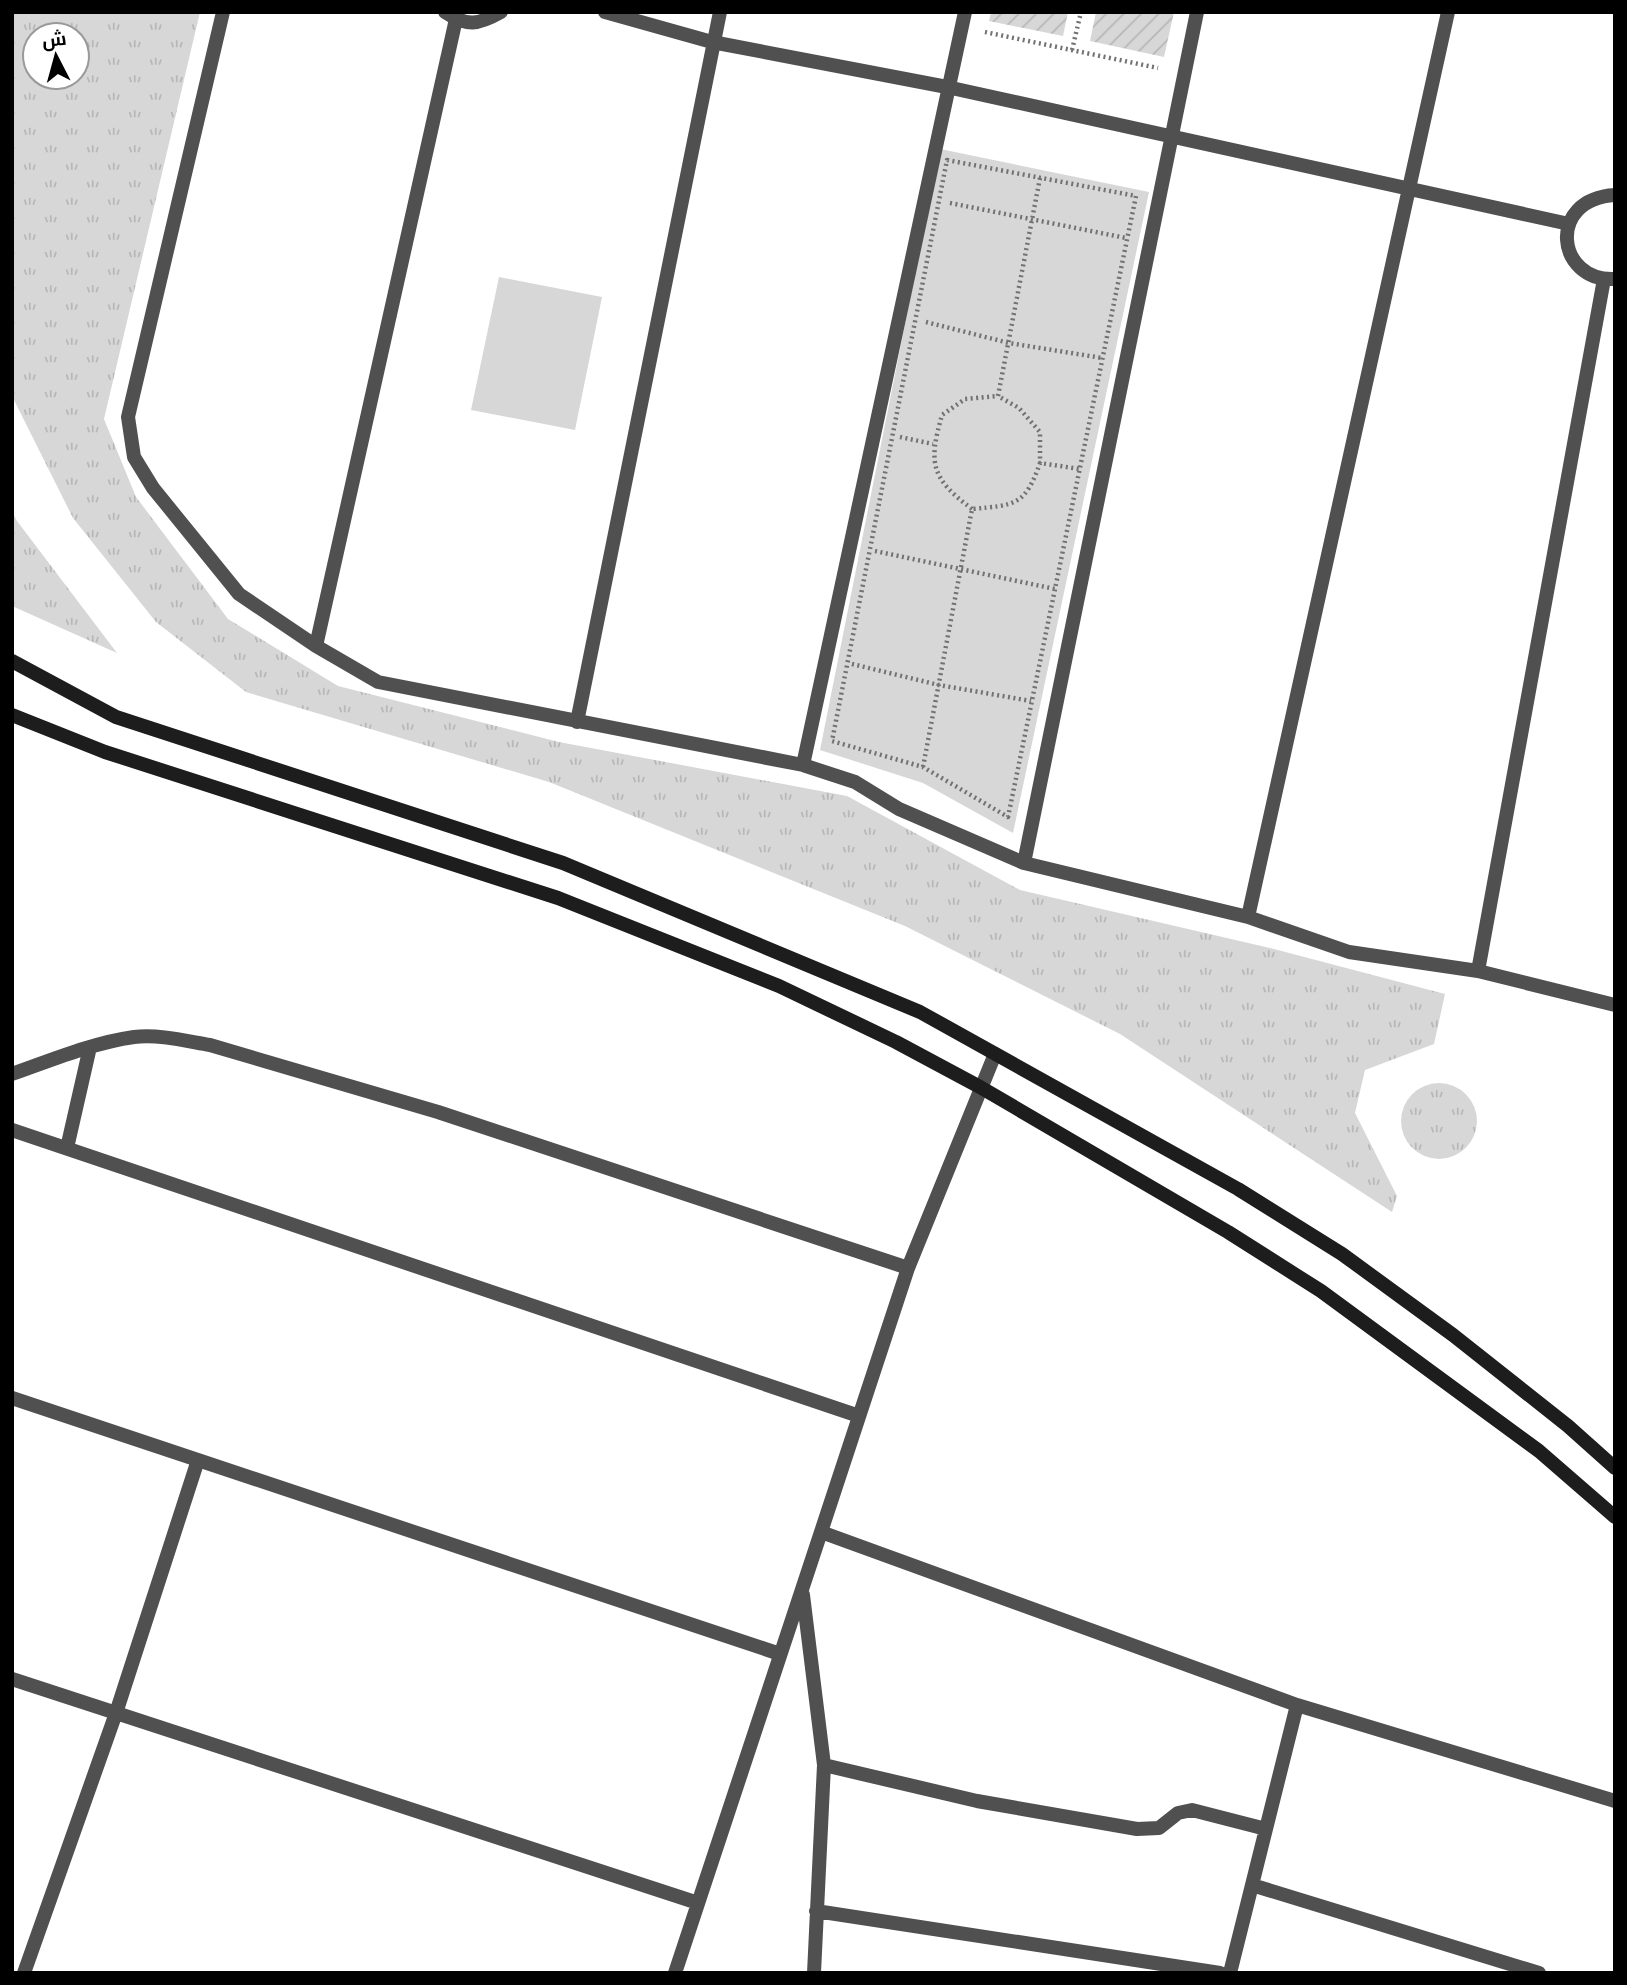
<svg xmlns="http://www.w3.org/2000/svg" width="1627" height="1985" font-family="'Fira Sans',Cairo,sans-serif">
  <defs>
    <pattern id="grass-tufts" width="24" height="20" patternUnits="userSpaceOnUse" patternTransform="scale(1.75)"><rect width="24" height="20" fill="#d7d7d7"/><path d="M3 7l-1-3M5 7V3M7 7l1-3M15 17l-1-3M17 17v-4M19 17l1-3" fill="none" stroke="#b7b7b7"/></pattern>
    <pattern id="garden-furrows" width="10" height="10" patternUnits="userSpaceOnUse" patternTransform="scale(1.75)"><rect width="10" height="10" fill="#d7d7d7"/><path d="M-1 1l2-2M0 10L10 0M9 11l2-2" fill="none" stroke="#b7b7b7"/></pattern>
  </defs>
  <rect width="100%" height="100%" fill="#fff"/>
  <path fill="url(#grass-tufts)" fill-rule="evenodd" d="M12,12H200L104,419L136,497L228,619L338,686L559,742L847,796L1020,890L1274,949L1445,994L1434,1044L1365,1070L1355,1113L1397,1196L1392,1212L1120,1034L905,926L549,782L246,692L156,622L73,518L12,396ZM35,35H77V77H35Z
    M12,511L17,521L117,653L12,606Z
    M1401 1121a38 38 0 1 1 76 0a38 38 0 1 1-76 0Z"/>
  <path fill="#d7d7d7" d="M940,149L1149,192L1013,833L923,783L820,750Z
    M499,277L602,297L575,430L471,410Z"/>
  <path fill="url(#garden-furrows)" d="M991,12H1068L1063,36L989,21Z
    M1096,12H1174L1164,57L1090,41Z"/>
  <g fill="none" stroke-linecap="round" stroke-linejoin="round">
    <path stroke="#727272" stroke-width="4.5" stroke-dasharray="2 3.5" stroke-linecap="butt" d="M985,32L1158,68
      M1072,50L1081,12
      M947,160L1136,196L1008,817L923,767L832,741Z
      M1040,178L998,396L1019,408L1040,432V463
      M950,203L1126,238
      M926,322L1009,343L1102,358
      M900,437L933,444
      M972,509C931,478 928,464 942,415L965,399L998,396
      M875,551L1055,589
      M852,664L939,685L1031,701
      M923,767L972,509C1015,505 1025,506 1040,463L1080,469"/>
    <path stroke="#505050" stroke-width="14" d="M223,12L128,417L134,457L153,488L239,594L316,646L378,682L803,765L855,782L899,809L1024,863L1248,917L1349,952L1478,971L1615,1005
      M445,12C467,27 478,25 501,12
      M605,12L712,42L947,87L1569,224
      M1615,195C1546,199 1556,282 1615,279
      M316,646L456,19
      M577,722L720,12
      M803,765L965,12
      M1024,863L1197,12
      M1248,917L1448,12
      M1478,971L1604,279
      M995,1054L908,1268L821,1532L1297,1705L1615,1801
      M12,1074C52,1060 92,1043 134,1037C159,1034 186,1041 210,1045L438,1112L908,1268
      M12,1130L859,1416
      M67,1148L90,1047
      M12,1398L780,1654
      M803,1595L824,1765L814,1973
      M12,1679L698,1903
      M824,1765L977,1801L1137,1829L1159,1828L1178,1813L1192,1810L1266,1829
      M1252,1885L1539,1973
      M816,1911L1220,1973
      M24,1973L116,1713L198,1460
      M675,1973L821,1532
      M1230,1973L1297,1705"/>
    <path stroke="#1d1d1d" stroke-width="14" d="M12,661L116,717L563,863L920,1012L1238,1189L1342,1254L1453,1335L1568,1426L1615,1468
      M12,715L105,752L558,898L779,986L896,1042L980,1087L1228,1232L1321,1291L1539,1451L1615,1517"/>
  </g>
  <rect width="1627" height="1985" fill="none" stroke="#000000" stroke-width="28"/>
  <g transform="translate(56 56) rotate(354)"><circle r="33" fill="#ffffff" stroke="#999999" stroke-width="2"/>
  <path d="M0-5L12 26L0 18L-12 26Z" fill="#000000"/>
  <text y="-10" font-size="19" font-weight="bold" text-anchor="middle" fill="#000000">ش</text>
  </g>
</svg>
